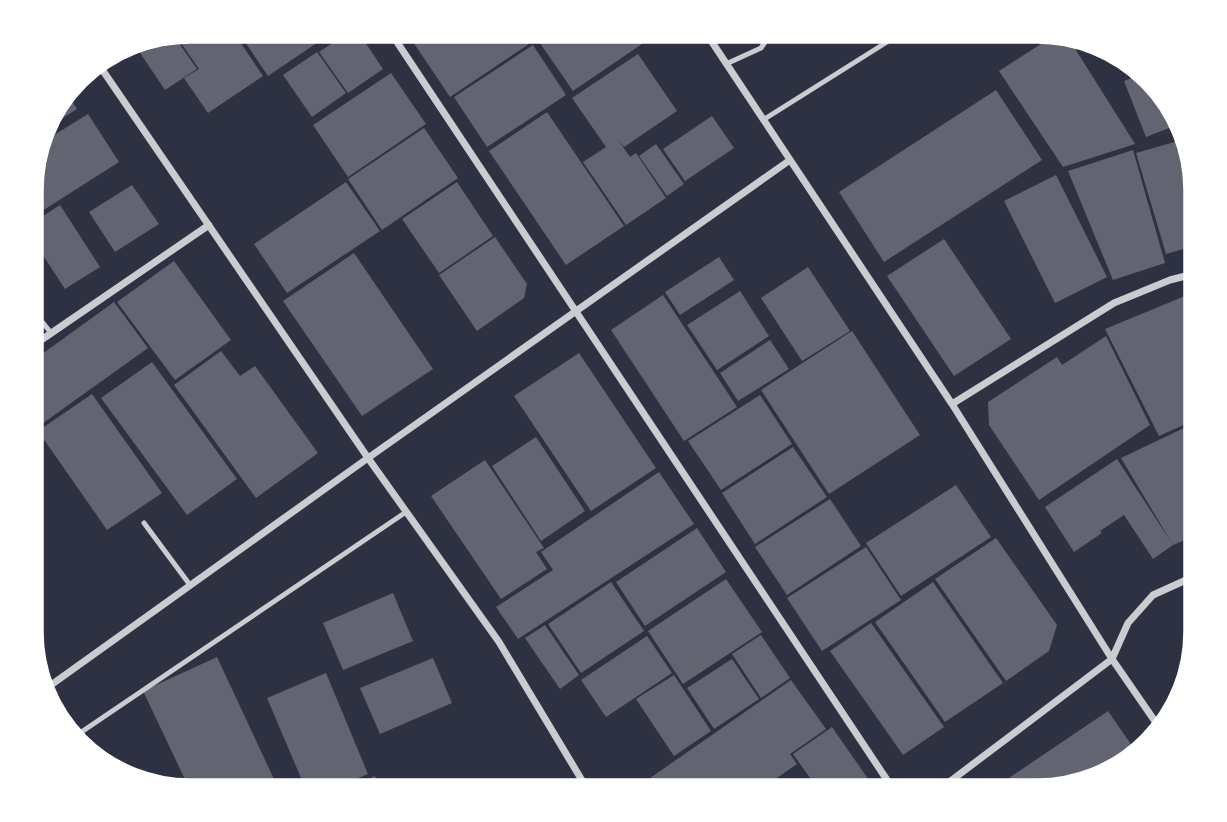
<svg xmlns="http://www.w3.org/2000/svg" width="1227" height="822" font-family="'Public Sans',sans-serif">
  <rect width="100%" height="100%" fill="#2d3142"/>
  <path fill="#626471" d="M190,30H232L263,76L208,113L184,78L199,69L174,33Z
    M237,30H336L268,76Z
    M352,30H357L383,69L348,93L319,52Z
    M405,30H520L529,44L450,97Z
    M531,30H632L642,44L573,91Z
    M172,33L197,69L165,90L132,41Z
    M1055,35L1069,39L1135,144L1063,167L999,71Z
    M533,45L566,95L487,147L454,97Z
    M317,52L346,93L312,117L283,75Z
    M638,54L677,111L624,147L617,138L630,157L636,153L666,198L626,225L583,162L606,147L572,98Z
    M391,73L426,124L348,177L313,125Z
    M1142,74L1176,110L1180,124L1146,137L1124,81Z
    M996,90L1042,160L884,262L839,192Z
    M66,93L77,109L43,130L46,119Z
    M547,112L624,226L566,265L489,151Z
    M88,114L119,162L31,218V169L38,145Z
    M712,116L734,148L685,181L663,149Z
    M424,128L458,178L382,230L348,179Z
    M1185,139L1197,180V245L1166,254L1136,153Z
    M656,144L684,184L667,196L639,156Z
    M1133,150L1165,263L1113,280L1068,171Z
    M1056,175L1107,277L1055,303L1004,201Z
    M346,182L380,231L287,293L254,244Z
    M457,182L493,236L439,273L402,219Z
    M132,185L159,224L115,252L89,212Z
    M60,205L100,267L65,289L31,237V224Z
    M495,237L527,284L524,298L477,331L439,275Z
    M944,239L1011,339L954,376L887,276Z
    M354,253L433,369L362,416L283,301Z
    M719,257L734,280L680,315L665,292Z
    M174,261L231,340L175,380L117,302Z
    M808,267L850,331L802,361L761,298Z
    M740,291L769,336L717,370L687,325Z
    M1197,291V419L1159,436L1105,329Z
    M663,295L737,407L684,441L611,330Z
    M114,302L148,348L39,426L31,415V362Z
    M852,331L920,435L829,494L761,390Z
    M1106,336L1150,425L1039,500L989,425L988,402L1057,357L1062,365Z
    M770,340L789,369L738,401L720,373Z
    M221,351L240,376L255,366L318,453L256,498L174,385Z
    M579,353L656,468L591,511L514,396Z
    M152,362L237,479L187,515L101,398Z
    M92,394L162,493L107,530L38,431Z
    M760,395L792,444L721,490L688,441Z
    M1186,427L1197,451V535L1173,545L1121,458Z
    M536,437L585,511L541,541L492,466Z
    M793,447L827,497L755,544L722,493Z
    M1117,459L1173,545L1153,559L1124,515L1100,531L1102,533L1074,552L1045,507Z
    M485,460L544,548L536,552L547,569L501,599L431,496Z
    M659,472L694,524L518,639L496,607L553,570L541,552Z
    M956,485L991,537L901,596L866,543Z
    M830,499L861,546L787,595L755,547Z
    M697,528L726,572L645,626L616,582Z
    M996,538L1057,625L1049,651L1006,681L935,579Z
    M866,547L901,600L822,651L787,598Z
    M726,579L762,632L683,684L648,631Z
    M611,582L644,631L581,673L548,624Z
    M933,582L1003,683L945,722L875,622Z
    M393,593L413,641L343,670L323,623Z
    M871,623L944,727L903,755L830,651Z
    M545,625L579,675L560,689L525,638Z
    M761,635L790,678L761,698L732,654Z
    M647,636L672,673L606,717L581,680Z
    M217,657L280,792H191L143,691Z
    M433,658L452,703L380,734L360,688Z
    M732,659L759,699L714,729L687,688Z
    M326,673L368,774L326,792H307L267,698Z
    M674,675L711,731L674,756L636,699Z
    M791,680L826,729L790,754L797,764L757,792H630Z
    M1108,711L1137,753L1117,771L1047,792H1010L1003,782Z
    M832,727L871,783L859,792H820L793,754Z
    M375,776L382,792H336Z
    M457,778L463,792H424Z
    M784,778L794,792H765Z
    M994,782L1001,792H980Z"/>
  <g fill="none" stroke-linecap="round" stroke-linejoin="round">
    <path stroke="#caccd0" stroke-width="5" d="M726,64L761,48L773,30
      M763,120L906,30
      M31,308L51,333
      M144,523L190,585
      M74,737L406,512"/>
    <path stroke="#caccd0" stroke-width="7" d="M389,30L895,792
      M704,30L952,404L1112,659L1161,730
      M97,62L368,458L499,642L589,792
      M31,347L209,225
      M952,404L1114,303L1170,280L1197,273
      M44,690L368,458L790,160
      M936,792L1112,659L1128,623L1153,595L1197,575"/>
  </g>
  <path d="M0 0H1227V822H0ZM190 42H1037A148 148 0 0 1 1185 190V632A148 148 0 0 1 1037 780H190A148 148 0 0 1 42 632V190A148 148 0 0 1 190 42Z" fill="#fff" fill-rule="evenodd"/>
  <path fill="none" stroke="#fff" stroke-width="3.5" d="M190 42H1037A148 148 0 0 1 1185 190V632A148 148 0 0 1 1037 780H190A148 148 0 0 1 42 632V190A148 148 0 0 1 190 42Z"/>
</svg>
